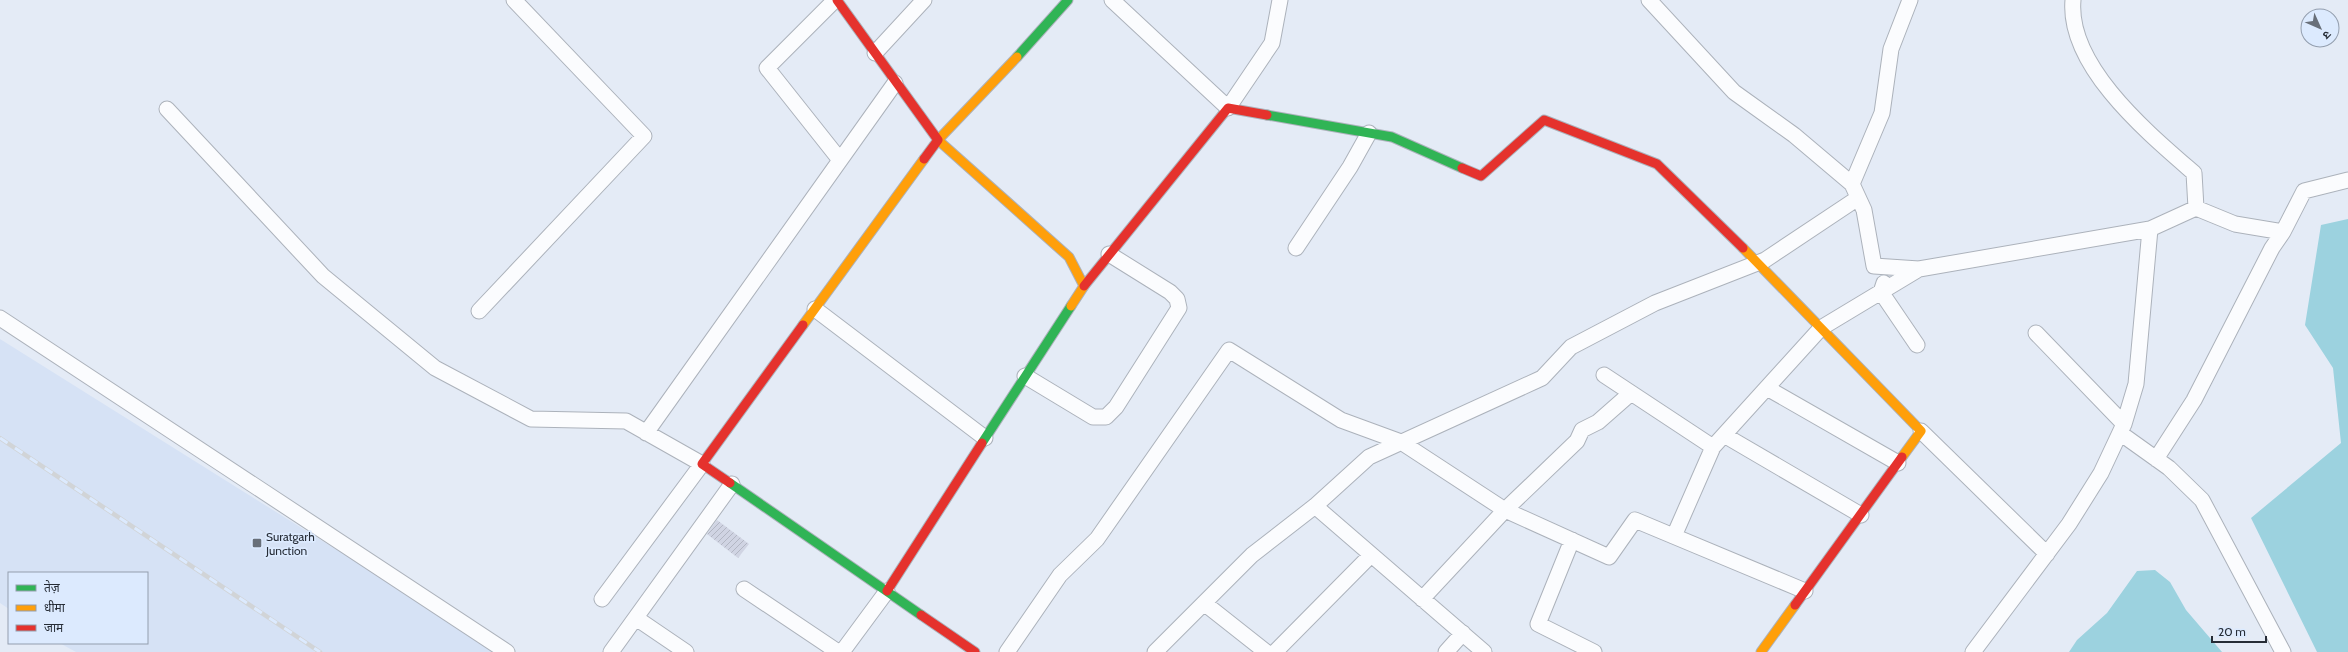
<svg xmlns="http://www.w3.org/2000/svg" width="2348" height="652" font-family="Cabin,'Noto Sans Devanagari',sans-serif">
  <defs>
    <pattern id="building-hatch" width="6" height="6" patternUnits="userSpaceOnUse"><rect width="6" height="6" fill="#d0d4e3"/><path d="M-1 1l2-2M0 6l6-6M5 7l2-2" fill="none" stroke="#b2b6c3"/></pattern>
  </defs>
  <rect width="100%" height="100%" fill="#e4ebf6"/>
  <path fill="#d6e2f5" d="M0,339L332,547L511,652H76L65,646L60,643H147V573H9V609L0,603Z"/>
  <path fill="#9cd2df" d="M2348,219V652H2317L2251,518L2341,443L2333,368L2305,325L2321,225Z
    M2155,570L2170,582L2186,610L2222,652H2069L2077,640L2107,613L2137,571Z"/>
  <path fill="url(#building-hatch)" d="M717,520L749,544L738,558L707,534Z"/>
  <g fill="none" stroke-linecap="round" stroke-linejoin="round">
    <defs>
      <path id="street" d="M835,0L767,68L840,160
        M1112,0L1228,108L1272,43L1280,0
        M1649,0L1734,92L1794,135L1852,184L1864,210L1874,266L1919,269L2150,229L2136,384L2124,424L2101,473L2069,524L1973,652
        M2073,0C2067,66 2148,133 2194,173L2196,208
        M875,53L924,0
        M167,109L323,276L435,368L531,419L626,421L702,464L602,599
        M1852,184L1882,113L1891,49L1910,0
        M2150,229L2196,208L2235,224L2283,232L2304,191L2348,180
        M1296,248L1350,167L1369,133
        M1884,283L1881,292L1917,345
        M815,309L985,438
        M479,311L644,136L514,0
        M0,318L507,652
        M2036,333L2124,424
        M1604,375L1713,447L1821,328L1919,269
        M1025,376L1093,417H1106L1116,407L1179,308L1177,299L1170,292L1109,254
        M1767,388L1898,463
        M1921,431L2047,554
        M646,433L895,83
        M2120,433L2169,468L2202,500L2283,652
        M1724,435L1861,515
        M2156,459L2194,400L2272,248L2283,232
        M1315,506L1484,652
        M1674,536L1713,447
        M1572,540L1538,624L1594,652
        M744,589L838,652
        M1422,599L1505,510L1577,441L1582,430L1598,422L1631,393
        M1204,603L1266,652
        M636,618L686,652
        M611,652L732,484
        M842,652L887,591
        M1007,652L1060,575L1097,539L1229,350L1341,420L1401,442L1505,510L1609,557L1635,520L1805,591
        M1155,652L1252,555L1315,506L1369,457L1542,378L1571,347L1655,303L1765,260L1858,198
        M1275,652L1371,555
        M1446,652L1463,633"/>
      <path id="fast" d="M1017,57L1068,0
        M1267,115L1392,137L1462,168
        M982,443L1071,306
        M730,483L921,615"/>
      <path id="slow" d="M1017,57L938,140L1069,257L1084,286L1071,306
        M1743,248L1921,431L1902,457
        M803,325L924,159
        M1761,652L1795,605"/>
      <path id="jam" d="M837,0L938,140L924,159
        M1462,168L1481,176L1544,120L1657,164L1743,248
        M1084,286L1228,108L1267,115
        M730,483L702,464L803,325
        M887,591L982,443
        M1795,605L1902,457
        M921,615L975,652"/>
    </defs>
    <use href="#street" stroke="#acb2bb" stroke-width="17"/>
    <use href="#fast" stroke="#acb2bb" stroke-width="11"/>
    <use href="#slow" stroke="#acb2bb" stroke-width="11"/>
    <use href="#jam" stroke="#acb2bb" stroke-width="11"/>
    <use href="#street" stroke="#fbfcfe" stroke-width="15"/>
    <use href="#fast" stroke="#30b455" stroke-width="9"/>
    <use href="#slow" stroke="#ff9f0a" stroke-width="9"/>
    <use href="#jam" stroke="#e5322d" stroke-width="9"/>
    <defs>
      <path id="rail" d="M0,438L320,652"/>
    </defs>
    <use href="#rail" stroke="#d1d4d7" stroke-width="4.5"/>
    <use href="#rail" stroke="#dceafe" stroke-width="3" stroke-dasharray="9" stroke-linecap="butt"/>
  </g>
  <rect fill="#686f79" stroke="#dceafe" stroke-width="1.5" x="252" y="538" width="10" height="10" rx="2"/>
  <g text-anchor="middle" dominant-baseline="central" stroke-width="3.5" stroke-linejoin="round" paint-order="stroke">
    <g font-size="12" fill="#262c36" stroke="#dceafe" text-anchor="start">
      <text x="266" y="536">Suratgarh<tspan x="266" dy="14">Junction</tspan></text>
    </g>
  </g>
  <rect x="8" y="572" width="140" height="72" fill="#dceafe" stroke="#939eae"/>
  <rect x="16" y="585" width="20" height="6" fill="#30b455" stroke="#939eae"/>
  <text x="44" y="592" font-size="12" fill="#262c36">तेज़</text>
  <rect x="16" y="605" width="20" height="6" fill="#ff9f0a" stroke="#939eae"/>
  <text x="44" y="612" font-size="12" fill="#262c36">धीमा</text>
  <rect x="16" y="625" width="20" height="6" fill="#e5322d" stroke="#939eae"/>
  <text x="44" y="632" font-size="12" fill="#262c36">जाम</text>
  <g transform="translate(2320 28) rotate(135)"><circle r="19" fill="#dceafe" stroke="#939eae"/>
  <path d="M0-3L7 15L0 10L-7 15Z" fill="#686f79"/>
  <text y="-6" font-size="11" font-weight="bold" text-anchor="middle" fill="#262c36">उ</text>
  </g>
  <path d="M2212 636v6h54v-6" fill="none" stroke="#262c36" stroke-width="2"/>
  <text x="2218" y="636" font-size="12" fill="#262c36" stroke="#dceafe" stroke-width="3" paint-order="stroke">20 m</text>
</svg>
